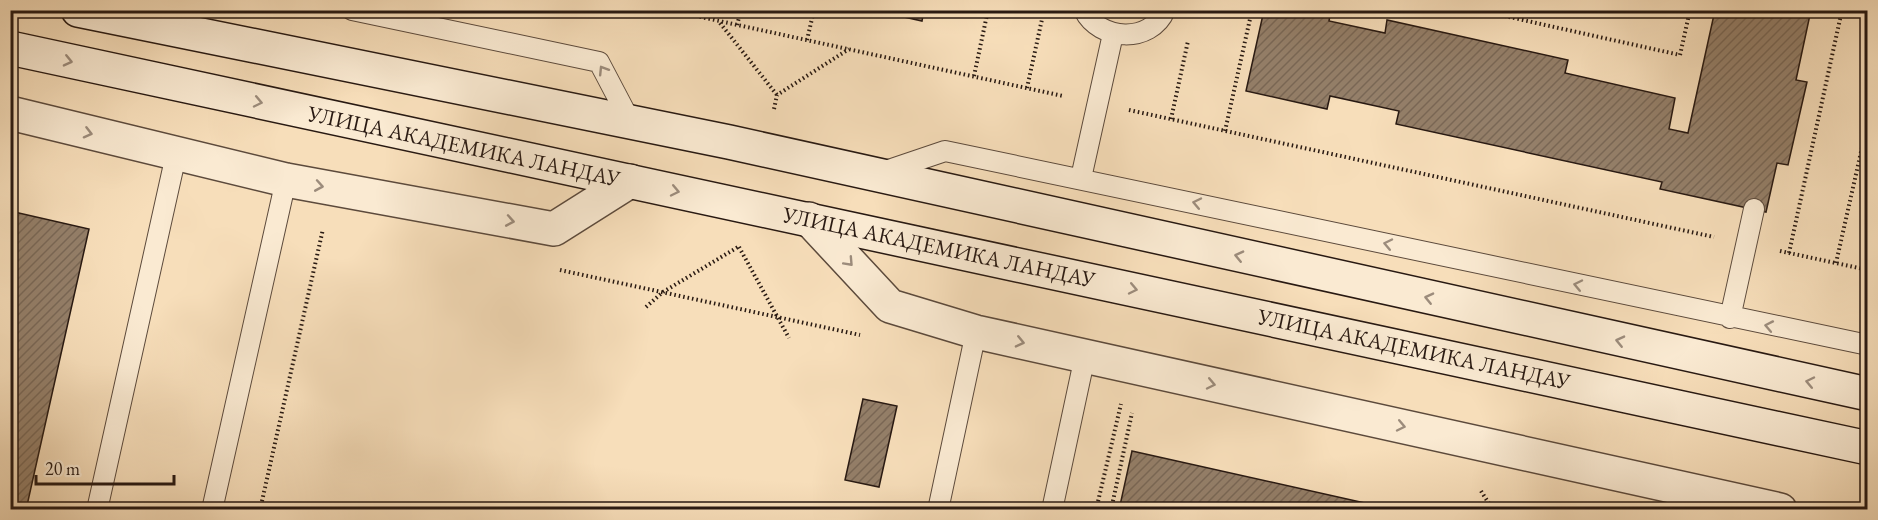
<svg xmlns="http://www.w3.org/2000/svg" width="1878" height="520" font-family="'EB Garamond',serif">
  <defs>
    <pattern id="building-hatch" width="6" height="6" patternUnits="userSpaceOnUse" patternTransform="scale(1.5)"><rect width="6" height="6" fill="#947f69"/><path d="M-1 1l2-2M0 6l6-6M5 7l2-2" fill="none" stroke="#796755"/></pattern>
  </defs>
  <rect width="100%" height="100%" fill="#f7deba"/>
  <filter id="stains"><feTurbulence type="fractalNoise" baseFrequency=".00333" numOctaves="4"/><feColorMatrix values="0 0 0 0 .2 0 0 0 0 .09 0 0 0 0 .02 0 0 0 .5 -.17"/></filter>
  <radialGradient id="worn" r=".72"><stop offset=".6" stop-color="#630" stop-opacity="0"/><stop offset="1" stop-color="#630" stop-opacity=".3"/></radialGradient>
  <path fill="url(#building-hatch)" stroke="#281912" stroke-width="1.5" d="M873,10H924L922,21Z
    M1264,10H1331L1329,21L1385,33L1387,20L1568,60L1565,73L1675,98L1669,129L1688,133L1715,10H1811L1796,80L1807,82L1788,165L1777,163L1766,212L1660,189L1662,182L1396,124L1399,111L1330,96L1327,109L1246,91Z
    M10,211L89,229L26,510H10Z
    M863,399L897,406L879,487L845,480Z
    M1132,451L1396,510H1119Z"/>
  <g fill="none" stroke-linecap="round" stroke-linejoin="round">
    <defs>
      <path id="lane" d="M352,10L599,62L630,121
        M1084,10C1099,41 1151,44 1165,10
        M880,173L945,151L1868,345
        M1081,178L1113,34
        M1730,318L1754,209
        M97,510L176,155
        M212,510L286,180
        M938,510L976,332
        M1052,510L1085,356"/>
      <path id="street" d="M10,113L286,180L554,229L630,181
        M809,219L890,306L976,332L1780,510"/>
      <path id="secondary" d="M78,10L729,142L1868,394
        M10,48L1868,448"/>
    </defs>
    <use href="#lane" stroke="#5c4a3c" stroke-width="22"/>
    <use href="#street" stroke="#5c4a3c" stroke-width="36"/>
    <use href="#secondary" stroke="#281912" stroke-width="36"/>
    <path stroke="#281912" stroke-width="4" stroke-dasharray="1.5 3" stroke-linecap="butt" d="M669,10L1063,96
      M1478,10L1680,55L1690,10
      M720,23L777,95
      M737,25L741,10
      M807,40L814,10
      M974,76L988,10
      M1027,88L1044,10
      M774,109L777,95L849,49
      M1129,110L1714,237
      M1171,119L1188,41
      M1225,131L1252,10
      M739,247L789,338
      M1780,251L1868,270
      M1789,253L1842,10
      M1836,263L1868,121
      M560,270L860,335
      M646,307L663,292L738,247
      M1481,491L1493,510
      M260,510L323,229
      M1096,510L1121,404
      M1111,510L1132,413"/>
    <use href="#lane" stroke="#faead2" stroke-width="20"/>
    <use href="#street" stroke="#faead2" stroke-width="33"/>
    <use href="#secondary" stroke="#faead2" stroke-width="33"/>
  </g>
  <defs><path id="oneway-chevron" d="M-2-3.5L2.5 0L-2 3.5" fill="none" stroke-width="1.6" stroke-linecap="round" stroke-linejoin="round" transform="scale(1.5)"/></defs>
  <g stroke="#9c8c7c">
    <use href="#oneway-chevron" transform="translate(68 61) rotate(13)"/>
    <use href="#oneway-chevron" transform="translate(603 70) rotate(-122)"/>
    <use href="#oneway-chevron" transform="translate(258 102) rotate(12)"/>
    <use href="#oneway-chevron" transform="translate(88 133) rotate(14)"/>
    <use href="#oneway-chevron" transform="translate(319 186) rotate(10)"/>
    <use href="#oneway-chevron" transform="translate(675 191) rotate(12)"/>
    <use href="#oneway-chevron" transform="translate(1197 203) rotate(-168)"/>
    <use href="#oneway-chevron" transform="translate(510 221) rotate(10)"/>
    <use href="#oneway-chevron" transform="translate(1388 244) rotate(-168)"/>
    <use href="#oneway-chevron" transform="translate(1239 256) rotate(-167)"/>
    <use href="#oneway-chevron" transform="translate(849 262) rotate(47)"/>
    <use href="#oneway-chevron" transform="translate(1578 285) rotate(-168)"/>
    <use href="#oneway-chevron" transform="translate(1133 289) rotate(12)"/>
    <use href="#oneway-chevron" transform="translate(1429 298) rotate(-167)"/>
    <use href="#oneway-chevron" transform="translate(1769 326) rotate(-169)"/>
    <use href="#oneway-chevron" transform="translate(1620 341) rotate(-167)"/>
    <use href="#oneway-chevron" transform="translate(1020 342) rotate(13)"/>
    <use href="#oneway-chevron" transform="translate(1810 382) rotate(-168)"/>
    <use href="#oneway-chevron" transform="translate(1211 384) rotate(12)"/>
    <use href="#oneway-chevron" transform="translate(1401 426) rotate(12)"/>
  </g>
  <g text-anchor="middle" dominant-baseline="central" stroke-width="4.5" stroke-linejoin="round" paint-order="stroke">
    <g font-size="22" fill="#281912" stroke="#faead2">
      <text transform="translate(464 146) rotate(12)">УЛИЦА АКАДЕМИКА ЛАНДАУ</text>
      <text transform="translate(939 247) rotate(12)">УЛИЦА АКАДЕМИКА ЛАНДАУ</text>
      <text transform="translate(1414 349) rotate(12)">УЛИЦА АКАДЕМИКА ЛАНДАУ</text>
    </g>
  </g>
  <rect width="1878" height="520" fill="none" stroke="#f7deba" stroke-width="36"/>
  <rect x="12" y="12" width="1854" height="496" fill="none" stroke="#281912" stroke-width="3"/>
  <rect x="18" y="18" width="1842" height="484" fill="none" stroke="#281912" stroke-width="1.5"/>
  <path d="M36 475v9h138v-9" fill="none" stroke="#281912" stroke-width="3"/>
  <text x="45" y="475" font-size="18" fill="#281912" stroke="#faead2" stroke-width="4.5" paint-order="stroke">20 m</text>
  <rect width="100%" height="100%" filter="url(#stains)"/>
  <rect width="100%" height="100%" fill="url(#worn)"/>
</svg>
